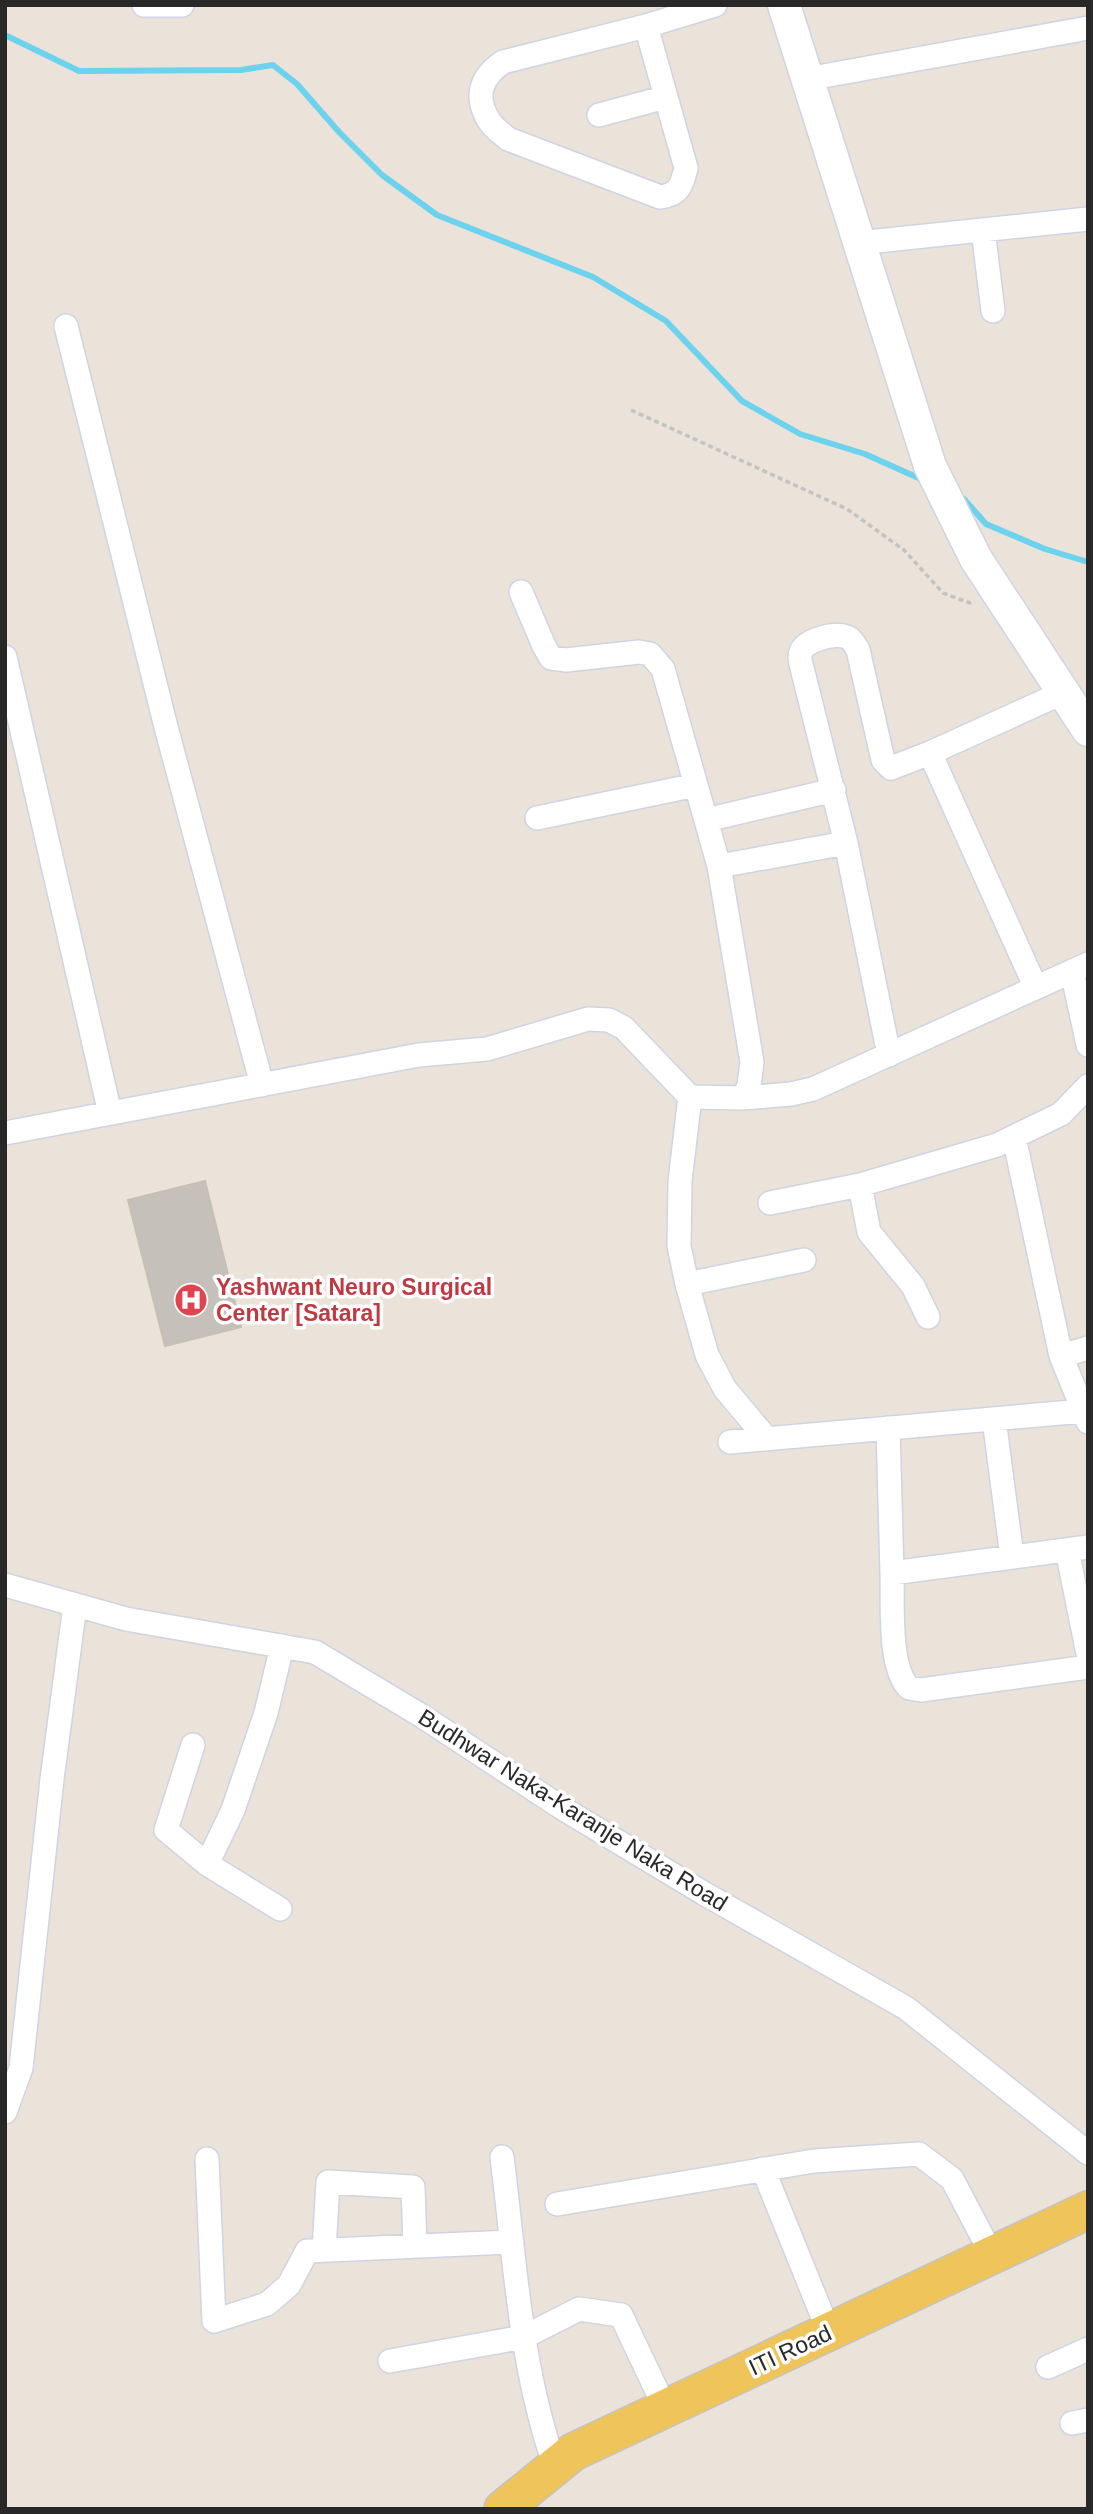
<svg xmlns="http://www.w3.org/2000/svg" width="1093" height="2514" font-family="Helvetica,sans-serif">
  <rect width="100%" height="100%" fill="#ebe3da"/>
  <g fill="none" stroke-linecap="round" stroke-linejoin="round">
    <path stroke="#6dd2ed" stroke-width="6" d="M5,35L79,71L241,70L273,65L297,84L339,132L382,175L437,215L593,277L666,321L742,401L800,434L865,454L923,480
      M958,496L964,499L986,524L1045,549L1088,562"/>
  </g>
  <path fill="#c6c0ba" stroke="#c6bfb4" stroke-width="2" d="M205,1181L241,1327L165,1346L128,1200Z"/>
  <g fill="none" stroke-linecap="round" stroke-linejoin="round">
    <defs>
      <path id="street" d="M144,5H182
        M646,26L686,168C682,185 679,195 660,197L508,139C501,133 492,127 488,119C474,95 482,76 503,62L646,26L715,5
        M807,79L1088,28
        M599,115L666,97
        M983,230L993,311
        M858,243L1088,219
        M66,326L166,727L262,1085
        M5,657L110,1113
        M930,753L1035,986
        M537,818L696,785
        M706,820L834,790
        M719,866L846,843
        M1072,971L1088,1045
        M889,1055L846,843L801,664C800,659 799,656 801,652C805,640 835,632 847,637C852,639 855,645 858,650L883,760L891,768L930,753L1062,693
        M690,1097L680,1181L679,1246L687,1284L707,1355L725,1389L767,1439
        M743,1098L791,1094L813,1089L1088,964
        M5,1133L419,1055L487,1049L588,1019L609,1020L624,1028L690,1097L743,1098L749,1086L752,1062L719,866L663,669L650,654L639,652L566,660L551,658L544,646L521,592
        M1014,1137L1061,1356L1088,1422
        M860,1185L869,1232L913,1286L928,1317
        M770,1203L860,1185L997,1145L1061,1114L1088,1086
        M687,1284L804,1260
        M1061,1356L1088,1348
        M994,1419L1012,1557
        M888,1428L892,1573L1088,1547
        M730,1442L1083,1411
        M1067,1550L1088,1654
        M892,1573C893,1603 888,1667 909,1688L921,1690L1088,1667
        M5,1585L126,1619L315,1652L422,1716L562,1808L705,1894L906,2008L1088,2153
        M193,1745L166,1830L207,1864L280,1909
        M207,1864L233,1810L266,1713L282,1646
        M5,2112L21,2068L52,1779L75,1605
        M502,2157C515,2261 520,2367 555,2466
        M207,2159L214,2321L267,2304L289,2285L307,2251L512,2242
        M763,2169L829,2332
        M557,2204L814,2161L919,2154L952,2179L992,2255
        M324,2250L328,2182L413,2187L415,2246
        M390,2361L524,2337L579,2309L621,2315L665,2408
        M1048,2367L1088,2349
        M1072,2423L1088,2420"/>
      <path id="secondary" d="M784,5L930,466L976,559L1088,730"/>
      <path id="primary" d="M503,2509L573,2452L1088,2210"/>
    </defs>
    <use href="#street" stroke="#cfd4e2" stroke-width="26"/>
    <use href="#secondary" stroke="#cfd4e2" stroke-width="35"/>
    <use href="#primary" stroke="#c3c3c3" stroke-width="40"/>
    <path stroke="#c3c3c3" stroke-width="3.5" stroke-dasharray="5 3.5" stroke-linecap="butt" d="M631,410L847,509L904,550L943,593L970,603L975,602"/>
    <use href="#street" stroke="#fff" stroke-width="23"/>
    <use href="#secondary" stroke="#fff" stroke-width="32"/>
    <use href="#primary" stroke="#efc55b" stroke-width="37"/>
  </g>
  <defs>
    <symbol id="hospital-disc" viewBox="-11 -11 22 22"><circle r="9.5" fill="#e0444e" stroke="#fff"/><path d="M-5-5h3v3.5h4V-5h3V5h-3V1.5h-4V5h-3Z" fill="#fff"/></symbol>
  </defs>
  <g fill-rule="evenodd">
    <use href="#hospital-disc" x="172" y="1281" width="38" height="38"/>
  </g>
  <g text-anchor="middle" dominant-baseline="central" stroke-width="7" stroke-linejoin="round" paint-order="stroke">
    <g font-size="23" font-weight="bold" fill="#be3a42" stroke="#fff" text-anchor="start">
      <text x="216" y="1287">Yashwant Neuro Surgical<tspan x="216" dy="26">Center [Satara]</tspan></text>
    </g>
    <g font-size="23" fill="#282828" stroke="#fff">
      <text transform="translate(573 1810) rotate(32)">Budhwar Naka-Karanje Naka Road</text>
      <text transform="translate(790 2350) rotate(-25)">ITI Road</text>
    </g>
  </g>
  <rect width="1093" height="2514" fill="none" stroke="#282828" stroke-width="14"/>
</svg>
